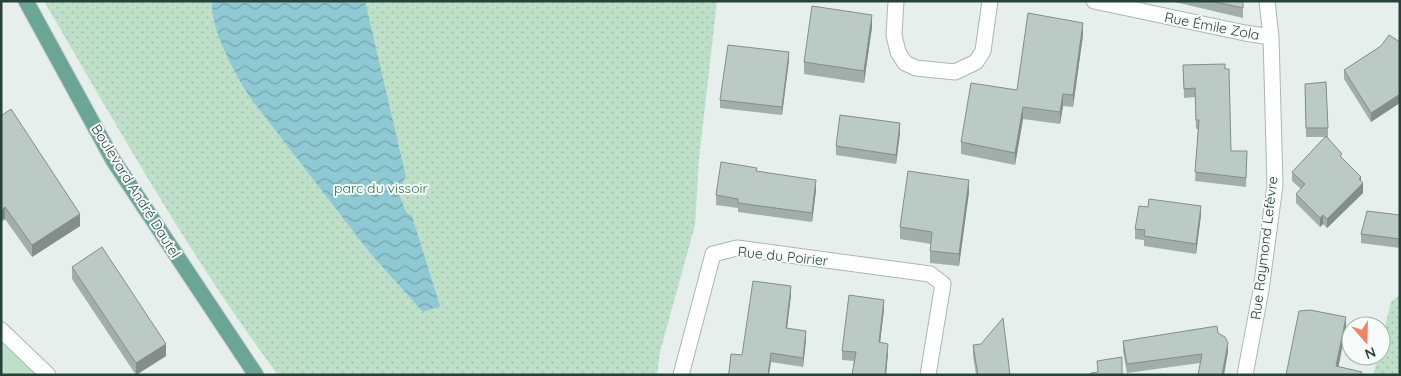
<svg xmlns="http://www.w3.org/2000/svg" width="1401" height="376" font-family="Quicksand,sans-serif">
  <defs>
    <pattern id="park-dots" width="8" height="8" patternUnits="userSpaceOnUse" patternTransform="scale(1.25)"><rect width="8" height="8" fill="#bfe0c8"/><path d="M2 2h.1M6 6h.1" fill="none" stroke="#a4c1ad" stroke-width="1.8" stroke-linecap="round"/></pattern>
    <pattern id="water-waves" width="16" height="10" patternUnits="userSpaceOnUse" patternTransform="scale(1.25)"><rect width="16" height="10" fill="#8ec9d4"/><path d="M0 5q4-4 8 0t8 0" fill="none" stroke="#74a5ad"/></pattern>
  </defs>
  <rect width="100%" height="100%" fill="#e6efeb"/>
  <path fill="#bfe0c8" d="M1,335L40,375H1Z"/>
  <path fill="url(#park-dots)" d="M44,1H717L699,159L695,225L660,352L657,375H278C190,257 118,128 44,1Z
    M1400,295V375H1373L1378,356H1381V343L1391,302Z"/>
  <path fill="url(#water-waves)" d="M212,1H365L406,177L397,189L406,212L412,216L440,306L423,312L370,253L252,100C236,77 210,29 212,1Z"/>
  <g fill="none" stroke-linecap="round" stroke-linejoin="round">
    <defs>
      <path id="minor" d="M896,1L894,35L898,52L905,63L916,68L955,72L976,62L983,51L990,1
        M1094,1L1245,33L1271,37
        M1,330L48,375
        M681,375L713,254L737,248L930,274L943,284L928,375
        M1245,375L1261,290L1275,185L1271,37L1267,1"/>
      <path id="major" d="M26,1L113,160L256,375"/>
    </defs>
    <use href="#minor" stroke="#a8b8b2" stroke-width="17"/>
    <use href="#major" stroke="#c2cac8" stroke-width="17"/>
    <use href="#minor" stroke="#fff" stroke-width="15"/>
    <use href="#major" stroke="#6aa596" stroke-width="15"/>
  </g>
  <path fill="#a1aea9" d="M1175,1H1243V18L1175,2Z
    M872,27L864,83L804,74V62Z
    M1083,35L1073,107L1063,106L1060,124L1023,119L1015,165L961,154V142L1017,90Z
    M1381,46L1371,122L1344,79V70Z
    M789,60L782,115L720,108V100Z
    M1183,65L1231,151H1247L1246,187L1195,181L1198,129H1196L1195,97L1184,98Z
    M1305,84L1328,128V137H1326L1361,182L1363,193L1327,228L1323,224L1320,227L1296,203V194L1301,189L1292,181V172L1325,137H1306Z
    M1,116L80,226L32,257L5,219Z
    M900,133L896,164L836,155V146Z
    M757,172L816,190L812,222L738,212V208L716,205V195Z
    M969,192L959,266L930,263V251L931,244L900,239V227Z
    M1201,215L1196,254L1144,246V240L1135,239V229Z
    M1400,215V248L1361,243V234Z
    M72,267L166,356L136,375L72,279Z
    M791,295L787,328L806,340L803,367L771,362L742,355Z
    M884,309L880,342L888,353L886,375H852L854,361L842,360V351Z
    M1218,333L1228,352L1200,363L1127,373L1123,351V341Z
    M973,345L1010,375H976L973,355Z"/>
  <path fill="#838d89" d="M872,15V27L864,83V71Z
    M1083,23V35L1073,107V95Z
    M789,52V60L782,115V107Z
    M1063,94V106L1060,124V112Z
    M1400,94V103L1371,122V113Z
    M1023,107V119L1015,165V153Z
    M900,123V133L896,164V155Z
    M1361,177V185L1363,183V193L1327,228V219Z
    M816,180V190L812,222V213Z
    M969,180V192L959,266V254Z
    M1201,206V215L1196,254V244Z
    M5,207V219L1,222V210Z
    M80,214V226L32,257V245Z
    M1323,215V224L1320,227V218Z
    M791,286V295L786,337V328Z
    M884,300V309L879,352V342Z
    M1346,317V328L1337,375L1336,366Z
    M806,331V340L803,367V358Z
    M1228,343V352L1224,375H1222Z
    M166,344V356L136,375V363Z
    M888,344V353L886,375H885Z
    M771,353V362L769,375H768Z"/>
  <path fill="#bbcac4" stroke="#838d89" d="M1211,1H1243V8Z
    M812,6L872,15L864,71L804,62Z
    M1028,13L1083,23L1073,95L1063,94L1060,112L1023,107L1015,153L961,142L971,83L1017,90Z
    M1389,35L1400,42V94L1371,113L1344,70L1381,46Z
    M728,45L789,52L782,107L720,100Z
    M1225,64V69H1229L1231,151H1247L1246,178L1195,172L1199,120H1196L1195,88L1184,89L1183,65Z
    M1326,82L1328,128H1306L1305,84Z
    M11,109L80,214L32,245L5,207L1,210V116Z
    M840,115L900,123L896,155L836,146Z
    M1326,136L1342,154L1340,156L1361,177L1359,179L1363,183L1327,219L1323,215L1320,218L1296,194L1305,184L1292,172Z
    M721,162L757,168L756,171L816,180L812,213L738,203V199L716,195Z
    M908,171L969,180L959,254L930,251L932,232L900,227Z
    M1149,199L1201,206L1196,244L1144,236L1145,230L1135,229L1139,206L1148,207Z
    M1367,211L1400,215V239L1361,234Z
    M102,247L166,344L136,363L72,267Z
    M753,281L791,286L786,328L806,331L803,358L771,353L768,375H727L729,372L731,354L742,355Z
    M849,295L884,300L879,342L888,344L885,375H852L856,352L842,351Z
    M1310,310L1346,317L1336,366L1362,372L1361,375H1286L1299,311Z
    M1003,318L1010,375H978L973,345L981,344Z
    M1217,326L1218,333L1225,337L1228,343L1222,375H1198L1202,354L1127,364L1123,341Z
    M1122,357V375H1091V373L1098,372L1097,361Z"/>
  <g text-anchor="middle" dominant-baseline="central" stroke-width="4" stroke-linejoin="round" paint-order="stroke">
    <g font-size="14" fill="#24423a" stroke="#f7fbf9">
      <text transform="translate(1212 26) rotate(11)">Rue Émile Zola</text>
      <text transform="translate(136 191) rotate(58)">Boulevard André Dautel</text>
      <text transform="translate(1264 248) rotate(-83)">Rue Raymond Lefèvre</text>
      <text transform="translate(783 256) rotate(6)">Rue du Poirier</text>
    </g>
    <g font-size="14" fill="#2d7a4b" stroke="#f7fbf9">
      <text x="381" y="188">parc du vissoir</text>
    </g>
  </g>
  <rect width="1401" height="376" fill="none" stroke="#24423a" stroke-width="5"/>
  <g transform="translate(1366 341) rotate(160)"><circle r="24" fill="#f7fbf9" stroke="#a3b1ad"/>
  <path d="M0-4L9 19L0 12L-9 19Z" fill="#f4845f"/>
  <text y="-8" font-size="14" font-weight="bold" text-anchor="middle" fill="#24423a">N</text>
  </g>
</svg>
